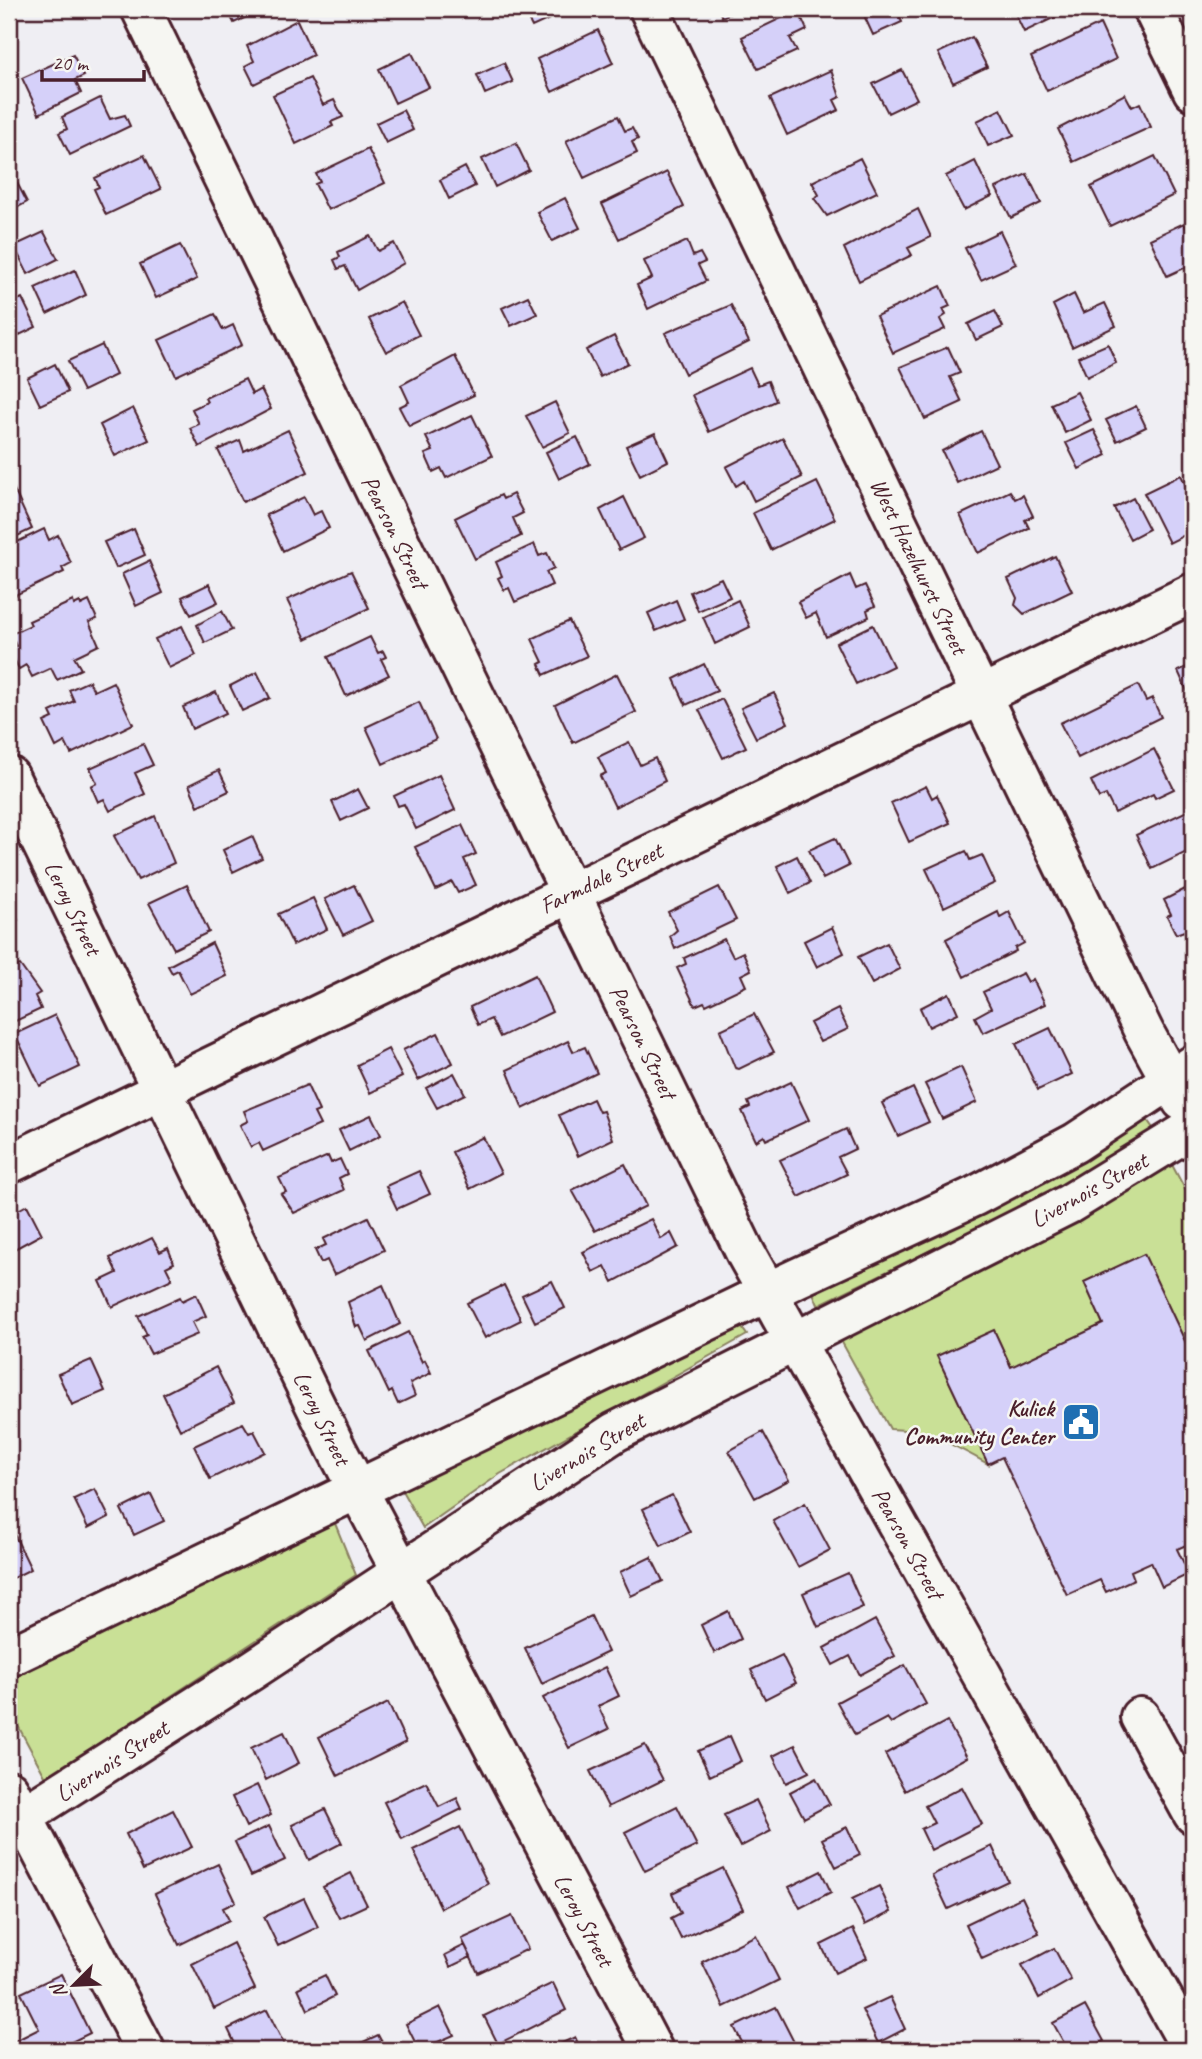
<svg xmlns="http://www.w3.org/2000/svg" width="1202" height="2059" font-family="Caveat,sans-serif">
  <rect width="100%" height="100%" fill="#efeef3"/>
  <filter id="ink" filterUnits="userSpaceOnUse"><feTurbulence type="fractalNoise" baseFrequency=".0143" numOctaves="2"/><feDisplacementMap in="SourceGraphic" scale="14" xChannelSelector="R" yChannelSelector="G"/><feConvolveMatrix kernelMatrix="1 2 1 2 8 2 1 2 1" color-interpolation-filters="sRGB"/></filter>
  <g filter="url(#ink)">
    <path fill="#c9e096" stroke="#8a8060" stroke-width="2" d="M1145,1117L1155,1131L1038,1198L818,1305L811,1288Z
      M1171,1163L1193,1204V1358L1144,1254L1084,1282L1103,1324L1011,1367L994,1330L937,1356L988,1464C955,1446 929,1430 890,1429L839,1337L1098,1211Z
      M740,1325L747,1335L500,1474L423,1528L401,1489Z
      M334,1521L356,1575L46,1778L9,1709V1678Z"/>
    <path fill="#d5d0f9" stroke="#4a1f2b" stroke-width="2" d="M227,9H264L234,23Z
      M523,9H571L532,27Z
      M718,9H740L722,17Z
      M861,9H896L902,22L873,35Z
      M1013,9H1072L1024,32Z
      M798,10L807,30L790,38L797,51L758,69L742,37Z
      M297,20L313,55L254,84L245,66L254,61L247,46Z
      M1100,24L1116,59L1047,91L1031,57Z
      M598,30L613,63L552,92L537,59Z
      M972,37L987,67L953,83L938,53Z
      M412,53L429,87L395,103L379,69Z
      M73,55L84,76L75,80L81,93L39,114L22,78Z
      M504,63L513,82L485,94L477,75Z
      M831,70L840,97L834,100L839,110L787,135L770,98Z
      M902,70L917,99L888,113L873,84Z
      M310,78L323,105L334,100L343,117L331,122L333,126L296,144L273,95Z
      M1125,94L1132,107L1140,103L1151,127L1074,162L1058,129Z
      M100,98L110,119L125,115L130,126L70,155L59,133L67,129L62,117Z
      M1001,109L1014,135L988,146L977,121Z
      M403,110L413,130L386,143L376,123Z
      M618,116L625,131L632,128L638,139L632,142L637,153L584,178L566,141Z
      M516,143L529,170L495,187L482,159Z
      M368,149L385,183L328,210L315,184L320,182L316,174Z
      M144,155L161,189L106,215L94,189L99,187L95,178Z
      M1155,156L1174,195L1110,226L1091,187Z
      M860,158L877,192L827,216L814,198L819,195L812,182Z
      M975,161L992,196L964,210L946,176Z
      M465,167L475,186L449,199L440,180Z
      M667,172L684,207L619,239L602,204Z
      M1027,174L1041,203L1011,218L996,188Z
      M13,175L27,202L9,212V177Z
      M565,198L580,228L552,241L537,212Z
      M918,209L931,237L908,248L912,255L859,281L844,248Z
      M1184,223L1193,243V264L1167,276L1150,239Z
      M1000,231L1016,264L981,280L965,248Z
      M44,232L58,259L28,274L14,246Z
      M370,236L378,251L394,243L404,263L357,290L345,266L338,269L334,260L340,257L338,252Z
      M687,241L693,256L700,253L705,262L698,265L706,281L648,309L637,285L652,278L644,261Z
      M180,245L197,279L156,298L140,264Z
      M75,270L86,295L47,314L35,288Z
      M941,286L950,306L943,309L946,315L940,319L945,329L893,353L876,316Z
      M1074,294L1083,313L1105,303L1116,326L1072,347L1053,305Z
      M528,296L537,314L511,326L502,308Z
      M22,298L36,327L9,340V304Z
      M402,302L419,335L386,352L369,319Z
      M731,305L749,342L685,374L665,333Z
      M995,311L1003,327L976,340L968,324Z
      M215,314L223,330L233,325L242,345L176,376L159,340Z
      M614,336L628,363L600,377L586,350Z
      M1108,344L1116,363L1087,377L1078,357Z
      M102,345L116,375L83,391L68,361Z
      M948,347L960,373L950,377L962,402L925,419L900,367Z
      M455,356L474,395L409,426L399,407L409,402L401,385Z
      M55,364L68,392L40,405L27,378Z
      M750,368L758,385L768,381L776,401L709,432L692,395Z
      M245,379L252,394L261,389L271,409L199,447L190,428L199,424L192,409L207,402L205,398Z
      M1077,392L1091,420L1065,433L1051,404Z
      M555,402L570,433L542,447L526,416Z
      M1136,406L1146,427L1117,441L1106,420Z
      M133,408L149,440L115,456L100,425Z
      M472,415L492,456L446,478L441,468L433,472L425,454L433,451L426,437Z
      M288,430L308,472L243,502L218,450L240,440L244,451Z
      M1094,430L1107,455L1079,469L1066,443Z
      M981,431L997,464L957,483L942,451Z
      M655,433L668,461L640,475L626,446Z
      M577,437L590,464L559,479L546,452Z
      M783,438L802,477L754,501L744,481L736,486L726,467Z
      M1181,475L1193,500V531L1169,543L1144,493Z
      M817,482L835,519L771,550L753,513Z
      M11,483L32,529L9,540V484Z
      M1010,491L1015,499L1023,495L1033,516L1025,520L1029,528L978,553L960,515Z
      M513,494L523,513L513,518L521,536L475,559L455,518L501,495L503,499Z
      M304,497L313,515L321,511L329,528L283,551L266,515Z
      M624,497L644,538L619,550L600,510Z
      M1133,498L1149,529L1130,539L1114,508Z
      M44,529L49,540L58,535L71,563L62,568L64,572L9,598V546Z
      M134,529L145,555L116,568L104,542Z
      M534,544L539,556L547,553L554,568L546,572L552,585L515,602L509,588L504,590L498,578L502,576L496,562Z
      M1055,556L1072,591L1024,614L1015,605L1017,598L1008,579Z
      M149,561L163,593L136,606L122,574Z
      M351,571L369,608L306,639L287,600Z
      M850,575L856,589L865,585L875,606L867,610L869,617L826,637L816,613L806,618L798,602Z
      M721,578L730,597L698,611L690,592Z
      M209,584L218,602L191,615L182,597Z
      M676,600L684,619L656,631L648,613Z
      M738,600L750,627L715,644L703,617Z
      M73,601L74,605L80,602L81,605L89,601L97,619L89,622L99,645L74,657L81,669L57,680L51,668L32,677L26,665L19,669L9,649L16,646L11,634L31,625L29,621Z
      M222,611L232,630L205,643L197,625Z
      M569,621L587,656L544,675L539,664L543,662L532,639Z
      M873,625L893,666L856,684L836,643Z
      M182,626L196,655L169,668L155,639Z
      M370,637L378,653L383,651L386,657L381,659L389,675L346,696L328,657Z
      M704,664L717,691L686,705L674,679Z
      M1193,664V699L1191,700L1178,671Z
      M257,672L270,698L242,711L230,686Z
      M617,674L636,712L573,743L555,705Z
      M89,681L94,691L113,682L133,724L71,754L65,742L56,747L44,722L53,718L50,712L74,701L69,690Z
      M1138,685L1146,701L1152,698L1161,717L1078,758L1060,723Z
      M216,692L226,713L192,729L183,707Z
      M774,693L788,723L756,738L741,708Z
      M722,699L746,747L723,758L699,710Z
      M419,702L436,739L383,764L366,727Z
      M629,742L640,765L655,758L665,781L615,807L600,776L606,773L598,757Z
      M143,744L153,765L135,773L145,794L110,811L104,799L98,802L91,786L97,783L90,768Z
      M1154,749L1174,789L1155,798L1153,794L1115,813L1106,795L1099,798L1091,781Z
      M219,770L229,791L198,806L189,785Z
      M439,775L455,810L416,829L404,804L398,806L394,796Z
      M926,786L932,798L937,795L950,823L909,842L891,803Z
      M358,789L368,808L341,821L332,802Z
      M1187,811L1193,823V849L1152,869L1136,835Z
      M155,816L174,863L138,880L114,836Z
      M462,825L476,854L464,859L476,885L458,893L452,882L436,890L415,847Z
      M252,836L262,858L233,872L223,850Z
      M835,838L849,866L823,879L809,850Z
      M966,851L970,860L982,855L995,883L944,907L926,869Z
      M797,856L810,883L790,893L777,866Z
      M187,885L209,932L174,949L149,903Z
      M354,885L372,921L343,935L325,899Z
      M1193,885V942L1190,943L1184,931L1176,934L1167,916L1171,914L1164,900Z
      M719,887L736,920L675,949L670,936L677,930L668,912Z
      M313,898L327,929L293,945L278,914Z
      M9,901L18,920L9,924Z
      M998,912L1000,917L1009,912L1024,943L1015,948L1016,951L964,977L946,939Z
      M832,927L844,953L817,967L804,941Z
      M724,939L733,957L743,952L751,970L741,975L746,986L706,1005L704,1002L695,1006L677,968L686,964L684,958Z
      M212,943L227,976L190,994L178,970L172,973L168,966Z
      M887,943L900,969L872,984L858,957Z
      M20,965L40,993L35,996L41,1009L9,1024V970Z
      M1023,973L1028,982L1033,979L1045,1004L983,1033L975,1017L991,1008L983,992Z
      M535,975L552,1012L500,1037L491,1019L478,1025L470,1007Z
      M949,993L958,1013L929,1027L920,1008Z
      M838,1009L848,1029L820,1042L810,1023Z
      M754,1014L774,1052L739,1069L735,1068L720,1030Z
      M55,1015L80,1067L40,1086L15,1034Z
      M1050,1028L1072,1074L1038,1090L1016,1044Z
      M438,1033L453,1063L418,1080L403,1050Z
      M568,1041L573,1052L585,1047L597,1073L523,1109L507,1070Z
      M388,1049L402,1077L370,1093L357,1065Z
      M961,1067L977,1102L942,1119L925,1084Z
      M454,1073L465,1094L437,1108L426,1088Z
      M791,1082L809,1120L766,1140L764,1136L756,1141L742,1111L750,1107L748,1102Z
      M307,1085L319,1111L314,1113L320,1125L263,1151L259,1143L251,1147L240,1125L248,1121L244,1111Z
      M913,1088L929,1122L898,1136L882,1103Z
      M593,1099L599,1112L603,1111L613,1139L578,1156L559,1115Z
      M371,1115L381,1135L349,1151L339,1130Z
      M846,1129L855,1149L838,1157L847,1174L799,1197L780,1160Z
      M483,1137L501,1173L470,1189L452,1152Z
      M328,1156L331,1163L340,1159L347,1174L339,1178L344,1190L294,1213L281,1194L286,1192L279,1178Z
      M625,1164L646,1206L595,1231L572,1190Z
      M419,1171L430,1194L397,1209L386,1186Z
      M27,1205L42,1234L9,1252V1215Z
      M368,1217L384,1250L334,1275L327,1260L321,1263L315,1250L326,1245L323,1239Z
      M651,1219L661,1239L671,1233L678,1247L613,1282L605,1266L593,1272L583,1252Z
      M152,1238L160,1252L168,1248L174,1263L166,1267L172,1279L112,1307L100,1281L117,1273L110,1258Z
      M1144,1254L1193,1358V1367L1185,1371L1193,1388V1542L1177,1549L1189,1574L1162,1587L1151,1562L1131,1571L1134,1579L1106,1592L1100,1580L1067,1595L1002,1457L988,1464L937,1356L994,1330L1011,1367L1103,1324L1084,1282Z
      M552,1281L565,1308L535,1322L522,1295Z
      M383,1285L400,1324L367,1341L360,1326L356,1327L348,1302Z
      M504,1285L521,1320L485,1338L467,1303Z
      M196,1294L206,1316L192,1322L198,1334L151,1354L142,1337L147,1335L138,1316L180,1297L182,1301Z
      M408,1332L422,1362L425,1360L431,1373L410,1383L415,1396L398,1404L392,1391L389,1393L369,1351Z
      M91,1360L105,1391L72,1405L58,1374Z
      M216,1367L234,1403L180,1430L163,1394Z
      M243,1423L249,1433L254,1431L265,1452L210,1479L194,1446Z
      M763,1432L789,1480L755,1498L729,1451Z
      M95,1489L109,1517L88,1528L74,1499Z
      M151,1494L164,1521L134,1535L121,1509Z
      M672,1495L690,1532L661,1546L643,1509Z
      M805,1503L830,1550L798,1567L773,1521Z
      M15,1536L31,1569L9,1580V1539Z
      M651,1557L663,1581L631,1596L620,1572Z
      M848,1573L863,1607L818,1627L803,1593Z
      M728,1611L741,1639L714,1653L701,1625Z
      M591,1616L608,1652L542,1684L525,1648Z
      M875,1620L895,1656L860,1675L850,1656L833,1665L824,1648Z
      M782,1655L796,1683L765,1699L751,1670Z
      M905,1665L926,1704L891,1723L887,1718L855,1735L837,1702Z
      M605,1667L619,1696L598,1706L609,1729L569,1748L543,1698Z
      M388,1703L406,1742L338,1776L319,1737Z
      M947,1721L967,1757L905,1791L885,1754Z
      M284,1732L299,1763L266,1780L251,1748Z
      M730,1736L741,1761L710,1776L698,1751Z
      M645,1745L663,1780L608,1807L590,1771Z
      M795,1745L809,1772L786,1783L773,1756Z
      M816,1778L830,1804L804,1818L790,1792Z
      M426,1782L439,1807L457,1798L462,1809L402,1839L384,1802Z
      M257,1785L271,1815L246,1827L232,1797Z
      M962,1787L982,1824L931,1850L921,1829L934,1823L925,1806Z
      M756,1800L771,1831L740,1847L724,1815Z
      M677,1806L697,1846L645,1871L625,1832Z
      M325,1809L342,1843L309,1860L292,1825Z
      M173,1810L192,1847L143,1870L126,1834Z
      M269,1826L285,1860L251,1876L235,1842Z
      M460,1827L488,1884L441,1908L413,1850Z
      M847,1827L860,1855L836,1867L822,1839Z
      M992,1846L1008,1881L948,1909L932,1875Z
      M218,1864L236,1902L223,1908L229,1920L179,1945L155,1894Z
      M723,1868L743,1909L681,1939L671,1918L681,1913L672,1893Z
      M821,1871L831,1892L800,1908L789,1887Z
      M351,1873L367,1905L339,1918L323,1887Z
      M879,1886L891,1912L865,1925L852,1899Z
      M1022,1897L1039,1933L982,1959L966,1924Z
      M304,1898L318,1927L278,1946L264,1917Z
      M512,1916L528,1949L478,1973L462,1939Z
      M853,1929L867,1958L835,1973L821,1945Z
      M756,1935L779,1980L724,2007L702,1962Z
      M233,1943L255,1989L214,2009L192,1964Z
      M465,1945L471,1957L450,1967L445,1955Z
      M1054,1948L1071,1980L1039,1998L1022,1965Z
      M61,1974L90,2033L55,2050H9V2038L11,2043L39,2029L21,1993Z
      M325,1975L335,1996L308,2010L298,1988Z
      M553,1983L566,2010L498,2044L484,2016Z
      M890,1997L905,2029L878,2043L862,2010Z
      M1085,2006L1104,2041L1086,2050H1068L1053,2023Z
      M440,2007L454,2035L419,2050L406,2024Z
      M776,2007L798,2050H746L734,2027Z
      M267,2010L287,2050H238L228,2029Z
      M378,2035L386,2050H346Z
      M575,2037L581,2050H547Z"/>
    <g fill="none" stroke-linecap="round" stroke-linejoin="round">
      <defs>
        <path id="minor" d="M141,9L746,1254L1192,2050
          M649,9L1144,1032L1182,1101
          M1153,9L1193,91
          M9,776L337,1450L653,2050
          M9,1164L1193,593
          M9,1657L797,1278L975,1196L1075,1143L1193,1065
          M1140,1717L1193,1814
          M9,1790L145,2050
          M9,1825L251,1671L615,1432L1069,1204L1193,1128"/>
      </defs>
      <use href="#minor" stroke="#4a1f2b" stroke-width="44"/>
      <use href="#minor" stroke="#f6f6f2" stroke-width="38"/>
    </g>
  </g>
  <defs>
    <symbol id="civic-square" viewBox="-11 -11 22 22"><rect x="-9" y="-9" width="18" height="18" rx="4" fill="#1f6fb2" stroke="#f6f6f2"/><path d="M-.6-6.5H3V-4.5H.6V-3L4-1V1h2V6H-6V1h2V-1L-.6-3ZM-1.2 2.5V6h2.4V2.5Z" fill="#fff"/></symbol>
  </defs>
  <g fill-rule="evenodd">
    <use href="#civic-square" x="1059" y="1400" width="44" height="44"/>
  </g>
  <g text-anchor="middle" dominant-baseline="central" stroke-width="5" stroke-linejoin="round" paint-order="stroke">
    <g font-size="24" fill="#4a1f2b" stroke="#f6f6f2">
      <text transform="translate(395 532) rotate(64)">Pearson Street</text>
      <text transform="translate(919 566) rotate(64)">West Hazelhurst Street</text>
      <text transform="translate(601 878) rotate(-26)">Farmdale Street</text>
      <text transform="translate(73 908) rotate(64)">Leroy Street</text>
      <text transform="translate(643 1042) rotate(64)">Pearson Street</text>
      <text transform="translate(1089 1190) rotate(-29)">Livernois Street</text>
      <text transform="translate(322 1418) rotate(64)">Leroy Street</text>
      <text transform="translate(587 1452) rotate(-31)">Livernois Street</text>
      <text transform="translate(908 1543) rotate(61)">Pearson Street</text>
      <text transform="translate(112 1761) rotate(-33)">Livernois Street</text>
      <text transform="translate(584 1920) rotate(62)">Leroy Street</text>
    </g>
    <g font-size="24" font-weight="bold" fill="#4a1f2b" stroke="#f6f6f2" text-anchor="end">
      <text x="1054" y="1408">Kulick<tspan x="1054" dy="28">Community Center</tspan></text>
    </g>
  </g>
  <rect width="1202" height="2059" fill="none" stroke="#f6f6f2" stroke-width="35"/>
  <rect x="18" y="18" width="1167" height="2024" fill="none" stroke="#4a1f2b" stroke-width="2.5" filter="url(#ink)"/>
  <g transform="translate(74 1985) rotate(246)" stroke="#f6f6f2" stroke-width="5" paint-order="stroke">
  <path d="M0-5L12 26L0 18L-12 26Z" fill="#4a1f2b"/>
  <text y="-10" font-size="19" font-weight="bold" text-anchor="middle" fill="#4a1f2b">N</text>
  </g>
  <path d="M42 70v10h102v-10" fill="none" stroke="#4a1f2b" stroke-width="3.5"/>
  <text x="52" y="70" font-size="21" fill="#4a1f2b" stroke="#f6f6f2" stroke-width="5" paint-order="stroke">20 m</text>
</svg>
